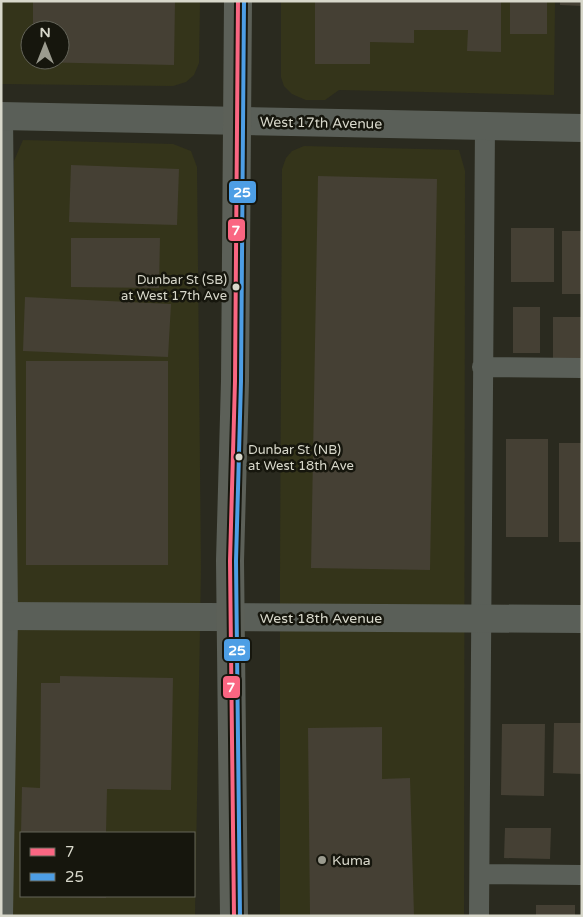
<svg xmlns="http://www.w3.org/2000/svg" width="583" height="917" font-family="'Varela Round',sans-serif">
  <rect width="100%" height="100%" fill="#2a2a1f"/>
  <path fill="#34341a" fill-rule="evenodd" d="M1,1H200L199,63L194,75L186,82L173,86L1,84ZM30,30H60V60H30Z
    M281,1H555L554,95L339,90L325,100H306L292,94L284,86L281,77Z
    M23,140L173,144L191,151L197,167L201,569L195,916H12L14,161ZM21,833H194V896H21Z
    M304,146L459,150L465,171L464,916H280V573L282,169L286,158L292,151Z"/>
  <path fill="#454034" d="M33,1H175L174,65L32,62V60H60V30H33Z
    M315,1H501V52L467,51L468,30H414V43L370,42V64H315Z
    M510,1H547V34H510Z
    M560,1H582V6L560,5Z
    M71,165L179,169L177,225L69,222Z
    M318,176L437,179L430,570L311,568Z
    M511,228H554V282H511Z
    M562,231H582V294H562Z
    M71,238H160L159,288L71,287Z
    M25,297L171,304L168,357L23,351Z
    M513,307H540V353H513Z
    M553,317H582V358H553Z
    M26,361H168V565H26Z
    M506,439H548V537H506Z
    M559,443H582V542H559Z
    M60,676L173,678L171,790L107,789L106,833H21L22,787L40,788L41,683H60Z
    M554,723H582V774L553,773Z
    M502,724H545L544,796L501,795Z
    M382,727V779L410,778L414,916H310L308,728Z
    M505,828H551L550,859L504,858Z
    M48,896H106V898L48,897Z
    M536,905H575V916H536Z"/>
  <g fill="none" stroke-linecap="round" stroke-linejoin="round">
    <path stroke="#5a5f58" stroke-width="20" d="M482,367L582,368
      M480,874L582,875
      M3,916L8,616L3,116
      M479,916L485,127"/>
    <path stroke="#5a5f58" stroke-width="28" d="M1,116L582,128
      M1,616L582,619"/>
    <path stroke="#5c6058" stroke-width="28" d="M234,916L230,561L235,381L238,1"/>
    <defs>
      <path id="bus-1" d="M234,916L230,561L235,381L238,1"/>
      <path id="bus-2" d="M240,916L236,561L241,381L244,1"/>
    </defs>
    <use href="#bus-1" stroke="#16160d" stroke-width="8"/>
    <use href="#bus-2" stroke="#16160d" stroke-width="8"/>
    <use href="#bus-1" stroke="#fa6682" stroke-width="4"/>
    <use href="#bus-2" stroke="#4d9ee5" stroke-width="4"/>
  </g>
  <g fill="#d8d8cb" stroke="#16160d" stroke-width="2">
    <circle cx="236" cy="287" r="4.5"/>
    <circle cx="239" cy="457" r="4.5"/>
  </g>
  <circle fill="#9b9b8f" stroke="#16160d" stroke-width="2" cx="322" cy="860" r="5"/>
  <g text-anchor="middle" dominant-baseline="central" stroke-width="5" stroke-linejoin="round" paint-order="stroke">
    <g font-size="13" fill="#d8d8cb" stroke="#16160d" text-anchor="end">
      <text x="227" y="280">Dunbar St (SB)<tspan x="227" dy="16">at West 17th Ave</tspan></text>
      <text x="248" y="450" text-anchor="start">Dunbar St (NB)<tspan x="248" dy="16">at West 18th Ave</tspan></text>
    </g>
    <g font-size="14" fill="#d8d8cb" stroke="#16160d">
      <text transform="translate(321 123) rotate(1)">West 17th Avenue</text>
      <text x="321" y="618">West 18th Avenue</text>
    </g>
    <g font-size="14" fill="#d8d8cb" stroke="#16160d" text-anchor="start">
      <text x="332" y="860">Kuma</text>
    </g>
  </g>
  <g stroke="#16160d" stroke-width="2">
    <rect x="228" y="180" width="29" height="24" rx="5" fill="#4d9ee5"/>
    <rect x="227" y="218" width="19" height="24" rx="5" fill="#fa6682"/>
    <rect x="223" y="638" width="28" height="24" rx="5" fill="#4d9ee5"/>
    <rect x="222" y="675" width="19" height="24" rx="5" fill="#fa6682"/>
  </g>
  <g font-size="14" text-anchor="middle" font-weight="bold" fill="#fff">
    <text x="242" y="197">25</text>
    <text x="236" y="235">7</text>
    <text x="237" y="655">25</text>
    <text x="231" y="692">7</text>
  </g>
  <rect width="583" height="917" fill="none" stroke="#d8d8cb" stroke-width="5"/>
  <rect x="20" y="832" width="175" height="65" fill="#16160d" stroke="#646459"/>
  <rect x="30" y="848" width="25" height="8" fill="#fa6682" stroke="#646459"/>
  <text x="65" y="857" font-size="15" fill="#d8d8cb">7</text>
  <rect x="30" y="873" width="25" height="8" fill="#4d9ee5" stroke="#646459"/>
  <text x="65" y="882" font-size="15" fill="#d8d8cb">25</text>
  <g transform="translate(45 45)"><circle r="24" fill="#16160d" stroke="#646459"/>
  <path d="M0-4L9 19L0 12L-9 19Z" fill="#9b9b8f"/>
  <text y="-8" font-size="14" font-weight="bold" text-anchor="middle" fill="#d8d8cb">N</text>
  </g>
</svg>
